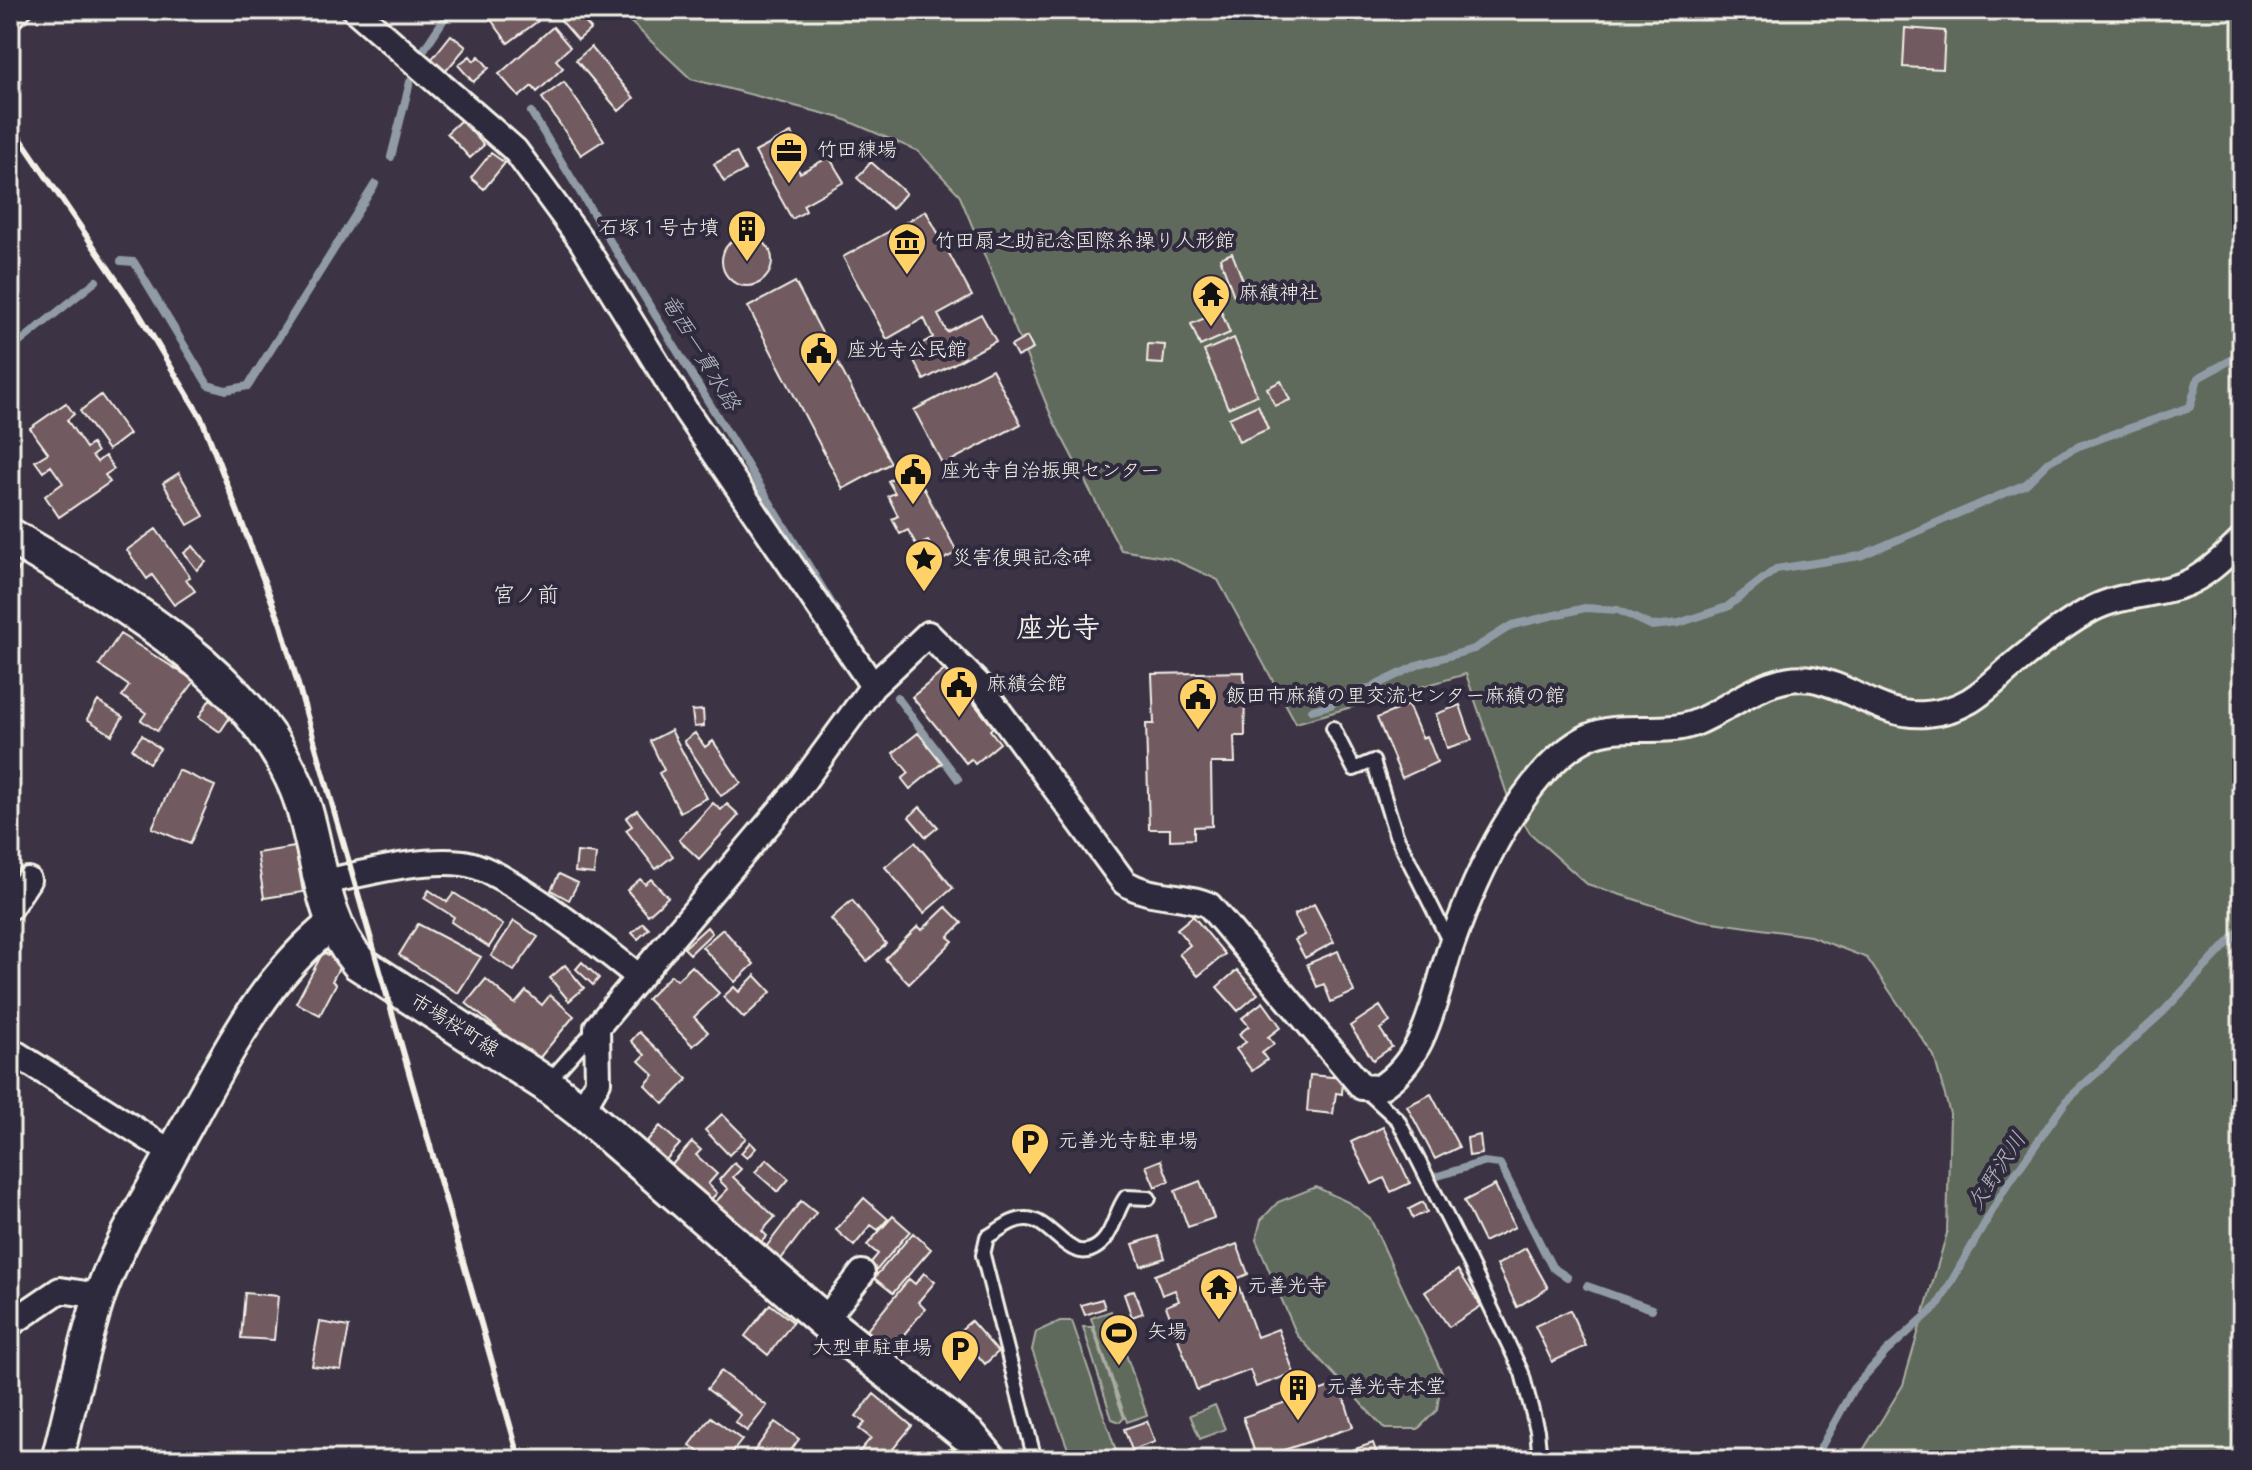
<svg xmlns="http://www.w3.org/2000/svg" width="2252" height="1470" font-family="Kalam,'Klee One',sans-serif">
  <rect width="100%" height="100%" fill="#3c3444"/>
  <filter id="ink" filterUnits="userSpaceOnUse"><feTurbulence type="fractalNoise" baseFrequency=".0125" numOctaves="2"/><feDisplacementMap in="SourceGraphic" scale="16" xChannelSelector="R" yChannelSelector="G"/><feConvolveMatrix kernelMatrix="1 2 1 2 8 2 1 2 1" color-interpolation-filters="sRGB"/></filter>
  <g filter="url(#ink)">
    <path fill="#5f695c" stroke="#aaada2" stroke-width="2" d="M618,10H2242V1460H1857L1903,1385L1947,1233L1950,1114L1934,1056L1867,958L1810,936L1699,920L1587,884L1530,833L1508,797L1466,674L1296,723L1218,580L1170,558L1121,550L1053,420L959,194L918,151L841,118L691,79Z
      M1316,1187L1350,1203L1370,1218L1442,1373L1437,1410L1418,1429H1385L1297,1335L1256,1240L1261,1220L1278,1202Z
      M1111,1311L1147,1415L1127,1422L1091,1318Z
      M1060,1321H1072L1117,1454L1115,1460H1072L1032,1350L1036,1332Z
      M1083,1327H1092L1124,1418L1120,1422L1112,1419Z
      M1215,1405L1225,1429L1200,1439L1190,1415Z"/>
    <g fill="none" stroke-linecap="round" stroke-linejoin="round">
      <path stroke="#909ba5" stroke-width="8" d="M423,51L450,10
        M531,112L837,612
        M391,157L410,82
        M121,261L134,262L208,385L226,390L248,386L375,184
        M10,350L96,281
        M897,697L958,779
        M1312,710L1331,705L1345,693L1370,688L1420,664L1474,649L1512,625L1585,608L1618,610L1652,626L1679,623L1727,607L1776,569L1860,556L2026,484L2049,461L2079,446L2190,407L2198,378L2242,354
        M1438,1176L1483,1162L1500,1164L1552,1267L1567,1277
        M1587,1286L1652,1309
        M1820,1460L1821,1447L1853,1389L1886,1352L1938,1305L2004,1190L2066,1101L2164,1011L2242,928"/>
    </g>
    <path fill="#715a60" stroke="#f4f1e8" stroke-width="2" d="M484,10H530L538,21L508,43Z
      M567,10H574L591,29L578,40L559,18Z
      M553,27L570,47L556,60L563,68L537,92L532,86L519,97L499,74Z
      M1905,28L1945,31L1943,69L1903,67Z
      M451,35L466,47L445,72L431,60Z
      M591,47L634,98L619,111L576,60Z
      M470,56L474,61L479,56L489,68L473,82L458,65Z
      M564,82L604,140L581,155L542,98Z
      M461,120L484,145L470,158L447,133Z
      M791,133L801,150L791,156L800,173L829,157L844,182L803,205L806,211L792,219L755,152Z
      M736,152L745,170L724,182L714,164Z
      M491,153L505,163L484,189L471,178Z
      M871,162L906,193L892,209L857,178Z
      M926,211L972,296L938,315L947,332L981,314L996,341L924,380L909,351L933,337L924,318L887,339L843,257Z
      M722 261a25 25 0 1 1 50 0a25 25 0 1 1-50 0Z
      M1232,253L1247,291L1234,296L1220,258Z
      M795,282L891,463L843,489L748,307Z
      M1221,311L1230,333L1200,346L1191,324Z
      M1027,337L1033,349L1017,357L1011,346Z
      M1234,338L1257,395L1228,408L1204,351Z
      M1148,344L1165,345L1163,364L1147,363Z
      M992,369L1021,424L943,465L914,410Z
      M1281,381L1290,400L1275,406L1267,388Z
      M101,395L129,434L108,450L80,411Z
      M66,403L74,414L67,420L86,448L92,444L97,452L92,456L97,462L105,456L114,469L105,475L110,482L59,517L45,496L63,483L51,466L43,472L35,461L48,453L30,428Z
      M1258,405L1268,429L1239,442L1229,418Z
      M913,468L957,552L939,562L928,541L917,546L908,530L900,534L892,519L898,516L888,496L895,493L888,481Z
      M179,473L204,516L188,525L163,483Z
      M156,529L190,577L186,579L195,591L174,605L152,575L147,579L127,550Z
      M193,546L206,562L197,570L184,553Z
      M10,554L23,562L10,585Z
      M120,634L195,681L157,731L141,720L146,713L122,696L129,686L99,665Z
      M946,669L993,727L990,730L1000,743L975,764L971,759L966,763L912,697Z
      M1244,672L1245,736H1234L1235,763H1211L1212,826L1194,827V839L1170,840V829H1149L1146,724H1154L1152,674Z
      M1398,688L1404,701L1388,709L1381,697Z
      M210,699L232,714L220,732L199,717Z
      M98,701L123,717L112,735L87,719Z
      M1408,705L1422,738L1427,736L1437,762L1402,778L1377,718Z
      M1460,705L1472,740L1447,748L1436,714Z
      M703,710L704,726L694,727L692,711Z
      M671,730L707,798L680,812L659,773L664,770L650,741Z
      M695,733L705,747L713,741L741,783L721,796L684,741Z
      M918,733L942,763L910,789L902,779L909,773L893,753Z
      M142,735L160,749L149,763L132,749Z
      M178,770L215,786L190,844L152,828Z
      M713,803L721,810L727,804L739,815L699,859L679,840Z
      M920,807L938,827L926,837L909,817Z
      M637,810L673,856L656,869L626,830L632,826L626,818Z
      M915,842L953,888L924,913L885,867Z
      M295,847L303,892L264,898L257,853Z
      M577,852L596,854L594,874L575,872Z
      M559,874L578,883L569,900L551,890Z
      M640,879L645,884L651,879L668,897L648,915L627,890Z
      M429,890L447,902L454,893L503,925L489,947L451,922L454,917L424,898Z
      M852,900L886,944L867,961L831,919Z
      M1314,904L1334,942L1305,958L1295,940L1305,935L1294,915Z
      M946,907L962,923L948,937L953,941L909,984L885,959L918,926L922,930Z
      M1193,916L1225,954L1198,976L1179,954L1190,945L1177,929Z
      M514,921L538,937L514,971L491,956Z
      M643,923L649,929L638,939L632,933Z
      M418,924L481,957L458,993L399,955Z
      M707,927L712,933L690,954L684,948Z
      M723,929L754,964L735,982L702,947Z
      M1338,951L1354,992L1331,1002L1324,984L1317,987L1307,964Z
      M323,952L342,962L332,981L336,984L320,1015L296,1003Z
      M582,962L599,978L593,985L576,969Z
      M565,965L584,988L569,1001L550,978Z
      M692,966L719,993L694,1017L708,1032L693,1046L647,999L671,975L677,980Z
      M1237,970L1258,994L1238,1011L1217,987Z
      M755,975L771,992L744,1018L723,997L734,987L739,992Z
      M486,979L515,1004L526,991L542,1005L550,995L574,1016L537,1061L466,1003Z
      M1263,1002L1281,1027L1268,1037L1274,1044L1262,1053L1267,1060L1252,1071L1236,1049L1246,1042L1239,1034L1249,1026L1242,1018Z
      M1380,1006L1390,1022L1380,1029L1392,1047L1373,1060L1350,1026Z
      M639,1032L688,1079L664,1104L645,1085L654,1075L639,1061L645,1055L631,1041Z
      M1310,1075L1343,1078L1342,1094L1336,1093L1333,1114L1307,1111Z
      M1431,1094L1459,1147L1435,1159L1407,1106Z
      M722,1114L746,1138L729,1155L705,1130Z
      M660,1126L680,1144L655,1172L635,1155Z
      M1383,1127L1410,1183L1391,1192L1384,1178L1372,1184L1351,1142Z
      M1480,1135L1482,1154L1469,1156L1467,1138Z
      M692,1142L701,1150L696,1155L717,1174L708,1184L717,1193L699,1212L661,1177Z
      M750,1142L756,1148L747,1158L741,1153Z
      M767,1159L789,1179L778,1192L755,1172Z
      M1161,1160L1169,1181L1155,1187L1146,1166Z
      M734,1163L741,1169L733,1177L775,1217L762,1231L767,1236L751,1253L707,1211L728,1189L719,1180Z
      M1200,1181L1214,1218L1188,1227L1175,1191Z
      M1495,1185L1515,1227L1484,1242L1464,1201Z
      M864,1198L888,1219L878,1230L871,1225L854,1246L836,1230Z
      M801,1201L816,1213L781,1259L766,1247Z
      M1423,1202L1427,1212L1413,1218L1409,1209Z
      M893,1216L910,1231L875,1272L868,1266L878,1254L867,1245Z
      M913,1233L931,1249L893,1293L874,1278Z
      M1158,1236L1165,1258L1141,1266L1133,1244Z
      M1237,1244L1248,1274L1236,1279L1257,1337L1278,1329L1294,1373L1256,1387L1250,1370L1197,1390L1166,1306L1179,1301L1175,1290L1162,1295L1155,1275Z
      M1526,1248L1548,1288L1517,1307L1497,1265Z
      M1458,1270L1481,1306L1449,1327L1425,1292Z
      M924,1273L935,1282L918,1302L925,1309L891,1350L867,1330L909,1279L915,1284Z
      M1134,1290L1143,1313L1132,1317L1124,1294Z
      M245,1293L278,1296L274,1340L241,1338Z
      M1102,1299L1105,1308L1085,1315L1081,1305Z
      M770,1304L793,1322L768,1355L745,1336Z
      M1570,1310L1586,1346L1552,1362L1535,1326Z
      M971,1321L998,1352L985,1364L958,1332Z
      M320,1322L349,1327L341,1370L312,1366Z
      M721,1371L767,1406L747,1431L735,1422L741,1415L707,1389Z
      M1333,1386L1335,1393L1342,1391L1353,1427L1257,1459L1243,1417Z
      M874,1394L912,1426L884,1460H867L858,1453L871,1438L859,1429L865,1423L856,1416Z
      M711,1417L742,1440L726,1460H710L690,1445Z
      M1147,1421L1155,1442L1132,1450L1124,1429Z
      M775,1422L799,1439L784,1460H748Z
      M959,1442L973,1460H937Z
      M1373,1443L1379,1460H1333L1332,1457Z"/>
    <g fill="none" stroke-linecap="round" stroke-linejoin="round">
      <defs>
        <path id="service" d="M10,25L26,10
          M1333,728L1354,769L1373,761L1396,835L1450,943
          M548,1082L594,1030
          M1364,1089L1398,1120L1469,1261L1522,1373L1537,1430L1540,1460
          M1035,1460L983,1255L987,1237C1000,1230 1012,1218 1027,1219C1053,1220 1070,1267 1098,1246C1114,1234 1115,1211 1126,1197L1149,1198"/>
        <path id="minor" d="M355,10L515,150L581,240L686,411L873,686
          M324,882C368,873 418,858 463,863C505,868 602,948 638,976
          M10,907L28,880
          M10,1050L172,1153
          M581,1111L598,1082L597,1027L797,790L873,686L928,634L981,687L1124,882C1149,899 1181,893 1209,905L1362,1087L1379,1088C1428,1058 1434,996 1451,946C1474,880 1522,770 1588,737C1621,721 1662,736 1695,723C1733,708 1768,672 1812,679C1852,686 1882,718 1926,714C1973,710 1988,685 2022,658C2043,641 2068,622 2092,609C2123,593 2156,596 2185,584C2207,575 2225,556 2242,540
          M824,1321L862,1273
          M10,1324L60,1290L100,1296"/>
        <path id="tertiary" d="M57,1460C71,1406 82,1349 100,1295C118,1244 148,1197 174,1149C219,1069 259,981 333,923"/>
        <path id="secondary" d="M10,536C115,598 247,670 297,788C320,844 317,915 359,963L546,1084L581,1111L824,1321L970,1437L989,1460"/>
      </defs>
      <use href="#service" stroke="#f4f1e8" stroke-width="18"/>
      <use href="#minor" stroke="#f4f1e8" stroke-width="30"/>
      <use href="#tertiary" stroke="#f4f1e8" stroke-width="36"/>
      <use href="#secondary" stroke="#f4f1e8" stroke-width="40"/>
      <use href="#service" stroke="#2f2a3d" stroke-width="12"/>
      <use href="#minor" stroke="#2f2a3d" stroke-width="24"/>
      <use href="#tertiary" stroke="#2f2a3d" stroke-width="30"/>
      <use href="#secondary" stroke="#2f2a3d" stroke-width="34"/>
      <path stroke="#f4f1e8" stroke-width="6" d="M10,123L138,312L202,419L281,625L520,1460"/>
    </g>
  </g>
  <defs>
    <symbol id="office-pin" viewBox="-11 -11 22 30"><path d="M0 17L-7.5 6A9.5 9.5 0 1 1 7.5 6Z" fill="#ffd166" stroke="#2f2a3d"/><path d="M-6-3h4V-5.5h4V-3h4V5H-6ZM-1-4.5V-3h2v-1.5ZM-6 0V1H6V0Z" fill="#111"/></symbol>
    <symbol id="building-pin" viewBox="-11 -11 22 30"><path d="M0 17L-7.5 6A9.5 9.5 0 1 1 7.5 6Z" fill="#ffd166" stroke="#2f2a3d"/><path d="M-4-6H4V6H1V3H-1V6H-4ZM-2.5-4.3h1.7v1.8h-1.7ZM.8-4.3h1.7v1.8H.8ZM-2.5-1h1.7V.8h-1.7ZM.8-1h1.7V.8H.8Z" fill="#111"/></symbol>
    <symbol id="museum-pin" viewBox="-11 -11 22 30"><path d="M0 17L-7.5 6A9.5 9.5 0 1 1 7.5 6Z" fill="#ffd166" stroke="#2f2a3d"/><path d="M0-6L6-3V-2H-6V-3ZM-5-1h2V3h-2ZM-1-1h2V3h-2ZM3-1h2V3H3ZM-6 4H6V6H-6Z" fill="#111"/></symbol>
    <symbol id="temple-pin" viewBox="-11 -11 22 30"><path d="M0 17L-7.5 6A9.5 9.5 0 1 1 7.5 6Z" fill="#ffd166" stroke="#2f2a3d"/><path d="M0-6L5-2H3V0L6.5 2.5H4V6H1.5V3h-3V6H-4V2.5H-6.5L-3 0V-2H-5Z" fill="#111"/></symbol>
    <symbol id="civic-pin" viewBox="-11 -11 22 30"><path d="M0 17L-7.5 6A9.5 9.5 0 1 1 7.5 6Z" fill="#ffd166" stroke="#2f2a3d"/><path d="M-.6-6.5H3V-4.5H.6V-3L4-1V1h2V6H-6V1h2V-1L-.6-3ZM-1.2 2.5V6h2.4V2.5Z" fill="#111"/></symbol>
    <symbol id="sight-pin" viewBox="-11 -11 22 30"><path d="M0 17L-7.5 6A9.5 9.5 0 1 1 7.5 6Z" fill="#ffd166" stroke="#2f2a3d"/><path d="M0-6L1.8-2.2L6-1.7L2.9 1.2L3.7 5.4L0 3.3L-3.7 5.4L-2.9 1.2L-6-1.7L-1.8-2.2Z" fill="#111"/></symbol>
    <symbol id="parking-pin" viewBox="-11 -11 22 30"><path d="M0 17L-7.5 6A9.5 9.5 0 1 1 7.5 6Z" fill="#ffd166" stroke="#2f2a3d"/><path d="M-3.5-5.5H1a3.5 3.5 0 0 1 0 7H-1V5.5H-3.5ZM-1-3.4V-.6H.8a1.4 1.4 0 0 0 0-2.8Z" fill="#111"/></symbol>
    <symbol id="stadium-pin" viewBox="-11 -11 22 30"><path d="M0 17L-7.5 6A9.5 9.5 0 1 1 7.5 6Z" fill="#ffd166" stroke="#2f2a3d"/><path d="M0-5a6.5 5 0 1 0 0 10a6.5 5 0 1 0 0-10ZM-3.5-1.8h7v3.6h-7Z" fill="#111"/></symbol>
  </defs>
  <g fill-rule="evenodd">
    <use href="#office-pin" x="767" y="129" width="44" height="60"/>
    <use href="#building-pin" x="725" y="207" width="44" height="60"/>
    <use href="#museum-pin" x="885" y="220" width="44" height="60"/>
    <use href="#temple-pin" x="1189" y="272" width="44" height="60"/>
    <use href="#civic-pin" x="797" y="329" width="44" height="60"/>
    <use href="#civic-pin" x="891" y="450" width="44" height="60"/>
    <use href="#sight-pin" x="902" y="537" width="44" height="60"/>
    <use href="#civic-pin" x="937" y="663" width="44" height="60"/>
    <use href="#civic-pin" x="1176" y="675" width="44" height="60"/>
    <use href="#parking-pin" x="1008" y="1120" width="44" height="60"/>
    <use href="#temple-pin" x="1197" y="1265" width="44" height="60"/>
    <use href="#stadium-pin" x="1097" y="1311" width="44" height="60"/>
    <use href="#parking-pin" x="938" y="1327" width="44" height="60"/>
    <use href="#building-pin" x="1276" y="1366" width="44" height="60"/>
  </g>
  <g text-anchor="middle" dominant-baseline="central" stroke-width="8" stroke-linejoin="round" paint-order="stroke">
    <g font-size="20" fill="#f4f1e8" stroke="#2f2a3d" text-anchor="start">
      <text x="817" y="151">竹田練場</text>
      <text x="719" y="229" text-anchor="end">石塚１号古墳</text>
      <text x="935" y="242">竹田扇之助記念国際糸操り人形館</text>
      <text x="1239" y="294">麻績神社</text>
      <text x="847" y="351">座光寺公民館</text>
      <text x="941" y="472">座光寺自治振興センター</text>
      <text x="952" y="559">災害復興記念碑</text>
      <text x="987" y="685">麻績会館</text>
      <text x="1226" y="697">飯田市麻績の里交流センター麻績の館</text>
      <text x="1058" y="1142">元善光寺駐車場</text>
      <text x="1247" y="1287">元善光寺</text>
      <text x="1147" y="1333">矢場</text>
      <text x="932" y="1349" text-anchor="end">大型車駐車場</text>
      <text x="1326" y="1388">元善光寺本堂</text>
    </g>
    <g font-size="20" fill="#f4f1e8" stroke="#2f2a3d">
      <text transform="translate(454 1026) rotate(32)">市場桜町線</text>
    </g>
    <g font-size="22" font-style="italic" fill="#b2b7bc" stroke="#2f2a3d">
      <text transform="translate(699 353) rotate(59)">竜西一貫水路</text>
      <text transform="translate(1998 1172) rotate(-57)">欠野沢川</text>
    </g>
    <g font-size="22" fill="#f4f1e8" stroke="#2f2a3d">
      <text x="526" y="596">宮ノ前</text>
    </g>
    <g font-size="28" font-weight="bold" fill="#f4f1e8" stroke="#2f2a3d">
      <text x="1058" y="629">座光寺</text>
    </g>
  </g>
  <rect width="2252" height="1470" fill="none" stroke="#2f2a3d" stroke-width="40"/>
  <rect x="20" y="20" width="2212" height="1430" fill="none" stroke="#f4f1e8" stroke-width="3" filter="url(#ink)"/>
</svg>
